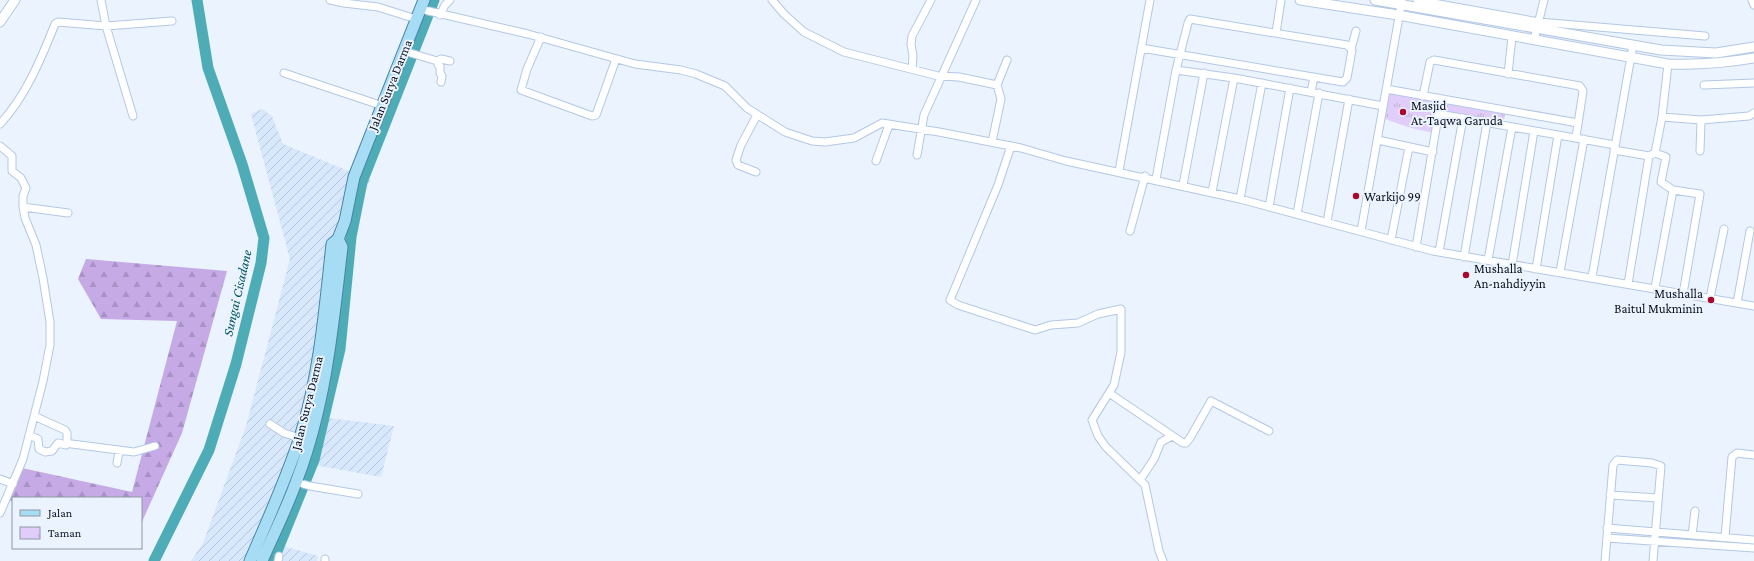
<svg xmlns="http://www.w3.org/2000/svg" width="1754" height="561" font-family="'Crimson Pro',serif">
  <defs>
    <pattern id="industrial-furrows" width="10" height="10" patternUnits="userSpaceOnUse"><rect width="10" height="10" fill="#d7e7fc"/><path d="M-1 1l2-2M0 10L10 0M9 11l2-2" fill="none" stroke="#b7c5d7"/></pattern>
    <pattern id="forest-firs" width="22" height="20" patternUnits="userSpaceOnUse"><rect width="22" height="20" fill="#c5aae6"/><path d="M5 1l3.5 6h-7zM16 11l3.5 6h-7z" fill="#a891c5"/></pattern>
    <pattern id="park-tufts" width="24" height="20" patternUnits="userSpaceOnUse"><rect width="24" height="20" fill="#e1cdfa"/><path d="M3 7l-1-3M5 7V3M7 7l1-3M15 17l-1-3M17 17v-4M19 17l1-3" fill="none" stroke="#c0afd6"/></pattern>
  </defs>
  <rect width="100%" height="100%" fill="#eaf3fe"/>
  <path fill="url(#industrial-furrows)" d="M262,109L272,116L283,144L370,180L357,213L341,354L328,418L394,426L381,477L314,465L283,546L318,556L317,561H191L203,543L246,426L290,259L251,114Z"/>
  <path fill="url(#forest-firs)" d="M86,259L227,271L182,433L141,524V498H13V502L6,499L22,468L132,492L177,321L101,319L78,279Z"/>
  <path fill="url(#park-tufts)" d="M1387,92L1440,101L1434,133L1411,128L1382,118Z
    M1442,99L1506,110L1503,124L1439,113Z"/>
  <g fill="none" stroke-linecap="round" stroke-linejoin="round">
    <path stroke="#4eacb6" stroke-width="11" d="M154,561L209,450L236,364L261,263L264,238L242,164L208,68L197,0
      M273,561L314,460L340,349L351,237L362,182L434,0"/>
    <defs>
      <path id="minor" d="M101,0L106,26L133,116
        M330,0L344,3L378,7L416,19
        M772,0L784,14L804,32L844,52L938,76L959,77L997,85L1007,60
        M1417,0L1539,22L1705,36
        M1752,0L1754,5
        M420,9L528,34L635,64L681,70L696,74L725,86L747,108L785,132L812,141L825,142L854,138L882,123L939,132L1021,148L1066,161L1240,199L1433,251L1754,306
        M440,15L445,5L450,0
        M1276,33L1281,0
        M541,37L527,69L521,90L592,116L596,115L616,59
        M1534,40L1544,0
        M1141,48L1343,82L1347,78L1352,50L1347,45L1190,19L1188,23L1176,70L1156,179
        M1351,49L1356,31
        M404,51L437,61L441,59L450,61
        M438,61V65L440,66V73L442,76L441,82
        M1668,64L1662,117L1701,120L1749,116L1754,113
        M912,69L913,56L911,44L912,36L931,0
        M1176,70L1234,78L1383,106
        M284,73L383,106
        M1508,74L1512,37
        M1704,85L1754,83
        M1386,89L1578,123
        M1311,92L1314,77
        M1423,96L1430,62L1434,60L1580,86L1583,91L1576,137
        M1439,114L1615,145
        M0,124C26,96 41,59 55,24L58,22L106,26L172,21
        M1378,140L1433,152
        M992,142L1001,99L997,85
        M0,146L12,156V171L21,178L26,188L23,196V207L25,218L36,245L43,278L50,322V345L43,381L23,459L0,513
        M1011,146L998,185L950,300L958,305L1035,330L1051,325L1078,323L1098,314L1121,309V352L1114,385L1092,420L1098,436L1106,447L1145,485L1159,551L1163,561
        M1614,150L1649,156L1655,153L1662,117
        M1700,151L1701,120
        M1655,153L1666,157L1661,182L1673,190
        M917,155L924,115L976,0
        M876,161L889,125
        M1119,171L1150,0
        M756,172L738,165L736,160L741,145L757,115
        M1183,185L1204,73
        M1212,192L1234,78
        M1240,199L1262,83
        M23,207L68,213
        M1269,207L1290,88
        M1297,214L1319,93
        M1327,222L1349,99
        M1130,231L1145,176
        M1361,231L1402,0
        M1391,240L1409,147
        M1416,247L1441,99
        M1439,252L1463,118
        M1464,257L1487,122
        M1488,260L1512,127
        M1512,265L1534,131
        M1536,269L1558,135
        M1560,272L1584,139
        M1592,277L1633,45
        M1628,284L1649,156
        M1655,288L1673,190L1700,194L1683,294
        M1710,298L1724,229
        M1737,303L1750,231
        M1109,393L1183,443H1186L1190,438L1211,401L1269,431
        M34,416L65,430L67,433V443L72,444L134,452L155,446
        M270,424L284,433L300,438
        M29,435L38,439L39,449L45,452L52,451L58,443L66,445L67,443
        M117,463L119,451
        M0,479L13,484
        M1140,480L1154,459L1161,442L1172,436
        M296,482L310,486L358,494
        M1610,495L1658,498
        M1607,528L1754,540
        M1692,535L1695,511
        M1725,537L1732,457L1737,453L1754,455
        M1607,538L1754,548
        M278,561L279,556
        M325,561V559
        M1605,561L1613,465L1617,460L1652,463L1661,466L1653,561"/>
      <path id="tertiary" d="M1300,0L1398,15L1668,64C1697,65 1725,63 1754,58
        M1375,0L1661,50L1716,53L1754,47
        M0,22L15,0"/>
      <path id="primary" d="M250,561C268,519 287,478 301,434C320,372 325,308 332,244L338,239L345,221L354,177L424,0
        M262,561C274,533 288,506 298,477C326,403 333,324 342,247L338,239"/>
    </defs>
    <use href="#minor" stroke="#b3c8e4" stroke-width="9"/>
    <use href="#tertiary" stroke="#b3c8e4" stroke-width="11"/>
    <use href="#primary" stroke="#4a85a4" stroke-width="13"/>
    <use href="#minor" stroke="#fff" stroke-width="7"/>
    <use href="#tertiary" stroke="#fff" stroke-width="9"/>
    <use href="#primary" stroke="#a7dcf5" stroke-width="11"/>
  </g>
  <g fill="#a50a2c" stroke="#eaf3fe" stroke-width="1.5">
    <circle cx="1403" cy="112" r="4"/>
    <circle cx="1356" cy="196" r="4"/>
    <circle cx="1466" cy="275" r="4"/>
    <circle cx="1711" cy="300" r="4"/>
  </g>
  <g text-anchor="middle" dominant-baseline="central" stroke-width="4" stroke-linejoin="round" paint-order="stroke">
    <g font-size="13" fill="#080f18" stroke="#eaf3fe">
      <text transform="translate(390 85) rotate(-68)">Jalan Surya Darma</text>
      <text transform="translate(307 403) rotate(-76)">Jalan Surya Darma</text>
    </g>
    <g font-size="13" fill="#080f18" stroke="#eaf3fe" text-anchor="start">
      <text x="1411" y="105">Masjid<tspan x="1411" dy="15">At-Taqwa Garuda</tspan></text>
      <text x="1364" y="196">Warkijo 99</text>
      <text x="1474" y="268">Mushalla<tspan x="1474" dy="15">An-nahdiyyin</tspan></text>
      <text x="1703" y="293" text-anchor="end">Mushalla<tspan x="1703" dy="15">Baitul Mukminin</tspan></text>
    </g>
    <g font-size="14" font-style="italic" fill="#00575f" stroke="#eaf3fe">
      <text transform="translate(237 293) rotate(-77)">Sungai Cisadane</text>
    </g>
  </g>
  <rect x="12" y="497" width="130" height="52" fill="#eaf3fe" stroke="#9098a2"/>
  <rect x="20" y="510" width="20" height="6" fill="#a7dcf5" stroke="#9098a2"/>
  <text x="48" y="517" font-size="12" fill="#080f18">Jalan</text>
  <rect x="20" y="527" width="20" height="12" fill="url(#park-tufts)" stroke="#9098a2"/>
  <text x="48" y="537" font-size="12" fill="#080f18">Taman</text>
</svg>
